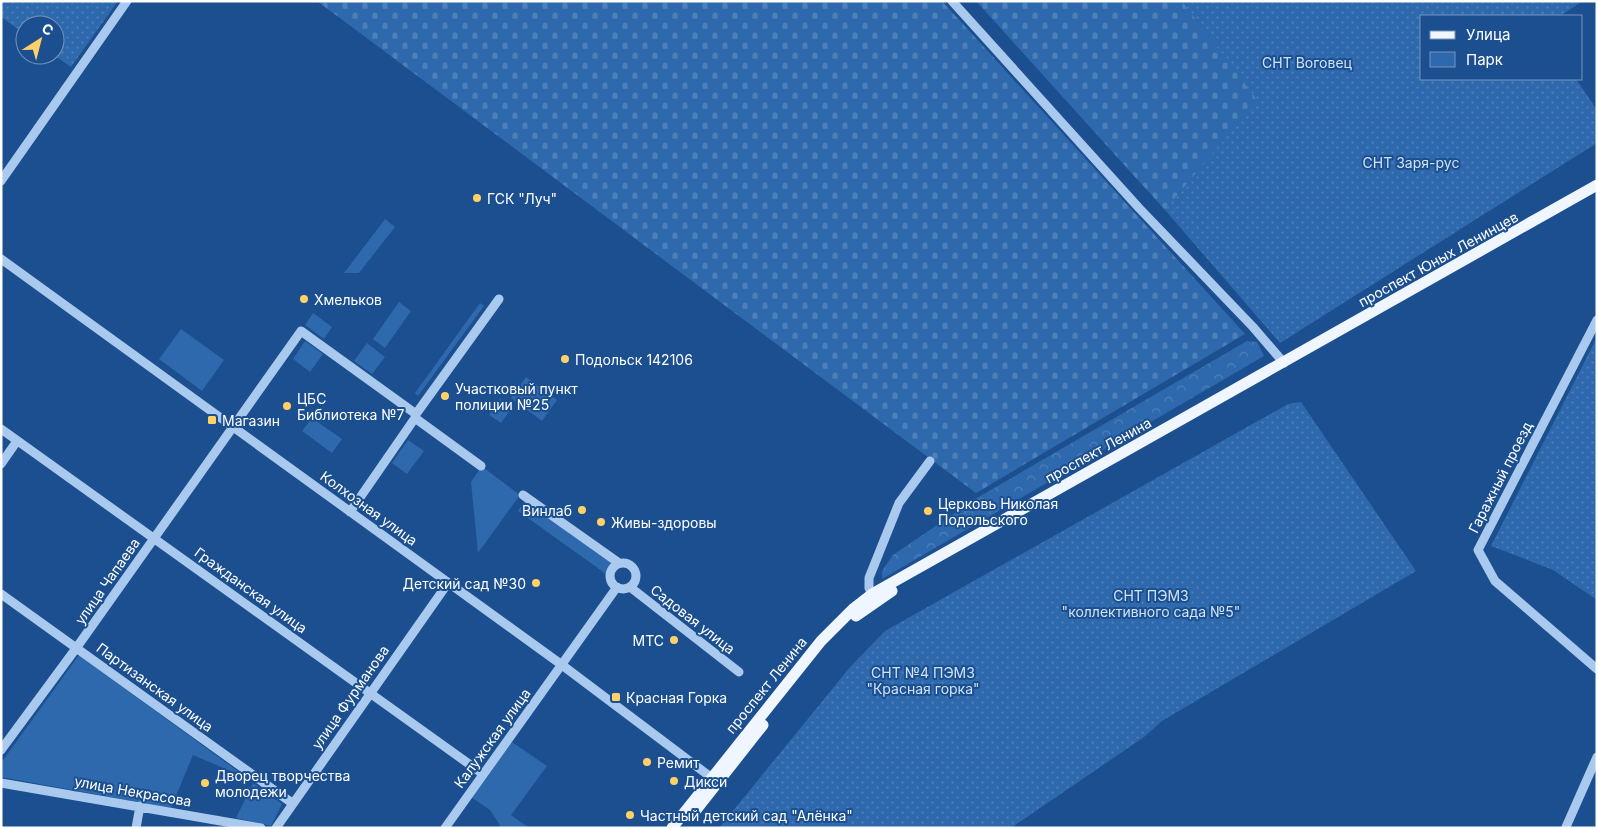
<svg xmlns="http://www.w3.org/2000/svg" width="1598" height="829" font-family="Inter,sans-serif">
  <defs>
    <pattern id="forest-crowns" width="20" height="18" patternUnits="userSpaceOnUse" patternTransform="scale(1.25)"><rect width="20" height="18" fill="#2e69ad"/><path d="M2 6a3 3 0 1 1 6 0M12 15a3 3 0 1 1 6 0" fill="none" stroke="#4d80b9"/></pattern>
    <pattern id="cemetery-stones" width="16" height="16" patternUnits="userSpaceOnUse" patternTransform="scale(1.25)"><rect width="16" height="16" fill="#2e69ad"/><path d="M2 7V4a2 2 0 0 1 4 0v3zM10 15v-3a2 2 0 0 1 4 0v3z" fill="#4d80b9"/></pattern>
    <pattern id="garden-dots" width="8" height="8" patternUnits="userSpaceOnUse" patternTransform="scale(1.25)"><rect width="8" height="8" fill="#2e69ad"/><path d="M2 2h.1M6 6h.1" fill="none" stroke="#4d80b9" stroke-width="1.8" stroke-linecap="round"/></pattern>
  </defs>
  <rect width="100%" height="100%" fill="#1b4f8f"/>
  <path fill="#2e69ad" d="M385,219L395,227L359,273H344Z
    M399,302L411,311L385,348L373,339Z
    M480,303L484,306L418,396L415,393Z
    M313,313L332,327L324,339L305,325Z
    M181,329L224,360L202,391L159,359Z
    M305,341L323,354L310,372L293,359Z
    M367,343L385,357L372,374L354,361Z
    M526,377L557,400L542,421L511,398Z
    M500,399L512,407L501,423L489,415Z
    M312,418L342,439L332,453L302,431Z
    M408,440L424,451L407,474L392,463Z
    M484,468L520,495L478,553L471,482L480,469L482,470Z
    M525,500L614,563L606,574L518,511Z
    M79,655L247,778L193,755L171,808L1,777V763Z
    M512,742L547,766L511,815L529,828H499L500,825L490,810L471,797Z
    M253,783L282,804L271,826L236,818Z"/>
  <path fill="url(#forest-crowns)" d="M1247,341L1257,342L1264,356L882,579V571L893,555L977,498Z"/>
  <path fill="url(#cemetery-stones)" d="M317,1H942L1245,334L976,493Z
    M976,1H1182L1258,100L1165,210Z"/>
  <path fill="url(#garden-dots)" d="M1,1H118L71,67L54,55L55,25H25V34L1,17Z
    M1182,1H1583L1560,16H1422V79H1576L1597,110V143L1280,343L1165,210L1257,100Z
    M1597,337V600L1553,570L1491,546Z
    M1301,402L1416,571L1162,721L1144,737L1011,828H719L851,666L885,631L1288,404Z"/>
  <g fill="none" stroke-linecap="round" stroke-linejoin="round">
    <path stroke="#a9c9ee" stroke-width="9" d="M952,1L1139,208L1253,327L1284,363
      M1,181L127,1
      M1,259L562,665L716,781
      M1597,320L1478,550L1495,581L1597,669
      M415,418L481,466
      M1,429L483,774
      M1,464L17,441
      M523,495L619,563
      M350,512L415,418L416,414L499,299
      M610 576a13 13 0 1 1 26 0a13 13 0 1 1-26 0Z
      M630,587L739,672
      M1,594L292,803
      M872,594L869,588V578L899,503L930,461
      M1,750L77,647L301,331L416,414
      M1,783L261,828
      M1566,827L1597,757
      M136,828L140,806
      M276,828L448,583
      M445,828L617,587"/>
    <path stroke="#f0f6ff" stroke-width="11" d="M856,616L892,591
      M692,815L763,725
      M672,828L821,641L854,608L872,594L1597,185"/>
  </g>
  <g fill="#ffd166" stroke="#1b4f8f" stroke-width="2">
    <circle cx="477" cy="198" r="5"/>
    <circle cx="304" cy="299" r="5"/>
    <circle cx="565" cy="359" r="5"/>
    <circle cx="445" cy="396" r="5"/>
    <circle cx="287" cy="406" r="5"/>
    <rect x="207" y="415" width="10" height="10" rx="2.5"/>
    <circle cx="582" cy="510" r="5"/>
    <circle cx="928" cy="511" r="5"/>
    <circle cx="601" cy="522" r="5"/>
    <circle cx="536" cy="583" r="5"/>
    <circle cx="674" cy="640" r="5"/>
    <rect x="611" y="692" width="10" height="10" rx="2.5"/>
    <circle cx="647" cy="762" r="5"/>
    <circle cx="674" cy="781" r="5"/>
    <circle cx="205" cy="783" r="5"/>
    <circle cx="630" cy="815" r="5"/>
  </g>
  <g text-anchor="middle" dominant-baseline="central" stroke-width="4" stroke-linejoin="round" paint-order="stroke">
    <g font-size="14" fill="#cfe3fa" stroke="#1b4f8f">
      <text x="1307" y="62">СНТ Воговец</text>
      <text x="1411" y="162">СНТ Заря-рус</text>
      <text x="1151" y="595">СНТ ПЭМЗ<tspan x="1151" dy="16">"коллективного сада №5"</tspan></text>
      <text x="923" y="672">СНТ №4 ПЭМЗ<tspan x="923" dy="16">"Красная горка"</tspan></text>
    </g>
    <g font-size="14" fill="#fff" stroke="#1b4f8f" text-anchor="start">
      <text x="487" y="198">ГСК "Луч"</text>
      <text x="314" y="299">Хмельков</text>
      <text x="575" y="359">Подольск 142106</text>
      <text x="455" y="388">Участковый пункт<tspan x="455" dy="16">полиции №25</tspan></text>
      <text x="297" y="398">ЦБС<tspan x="297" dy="16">Библиотека №7</tspan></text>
      <text x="222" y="420">Магазин</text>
      <text x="938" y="503">Церковь Николая<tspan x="938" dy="16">Подольского</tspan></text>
      <text x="572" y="510" text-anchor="end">Винлаб</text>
      <text x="611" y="522">Живы-здоровы</text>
      <text x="526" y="583" text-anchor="end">Детский сад №30</text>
      <text x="664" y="640" text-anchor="end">МТС</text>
      <text x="626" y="697">Красная Горка</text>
      <text x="657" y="762">Ремит</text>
      <text x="215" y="775">Дворец творчества<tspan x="215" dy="16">молодежи</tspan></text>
      <text x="684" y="781">Дикси</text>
      <text x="640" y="815">Частный детский сад "Алёнка"</text>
    </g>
    <g font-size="14" fill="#fff" stroke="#1b4f8f">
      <text transform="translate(1438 259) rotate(-29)">проспект Юных Ленинцев</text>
      <text transform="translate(1098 450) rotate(-29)">проспект Ленина</text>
      <text transform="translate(1500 477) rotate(-63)">Гаражный проезд</text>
      <text transform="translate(369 508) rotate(36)">Колхозная улица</text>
      <text transform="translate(107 581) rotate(-55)">улица Чапаева</text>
      <text transform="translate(251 590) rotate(36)">Гражданская улица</text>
      <text transform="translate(693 619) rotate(38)">Садовая улица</text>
      <text transform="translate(766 685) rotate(-51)">проспект Ленина</text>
      <text transform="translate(155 687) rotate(36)">Партизанская улица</text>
      <text transform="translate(350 697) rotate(-55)">улица Фурманова</text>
      <text transform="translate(492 738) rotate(-54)">Калужская улица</text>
      <text transform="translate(133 791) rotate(10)">улица Некрасова</text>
    </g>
  </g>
  <rect width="1598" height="829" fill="none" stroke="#ffffff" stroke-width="5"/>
  <rect x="1420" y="15" width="162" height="65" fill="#1b4f8f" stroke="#7695bc"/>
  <rect x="1430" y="31" width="25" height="8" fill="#f0f6ff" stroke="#7695bc"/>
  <text x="1466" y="40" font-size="15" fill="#ffffff">Улица</text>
  <rect x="1430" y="52" width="25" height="15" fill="#2e69ad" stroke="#7695bc"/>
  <text x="1466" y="65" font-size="15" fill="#ffffff">Парк</text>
  <g transform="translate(40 40) rotate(36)"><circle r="24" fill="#1b4f8f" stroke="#7695bc"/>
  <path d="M0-4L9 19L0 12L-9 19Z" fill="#ffd166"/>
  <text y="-8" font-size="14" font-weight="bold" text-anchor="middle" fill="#ffffff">С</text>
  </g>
</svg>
